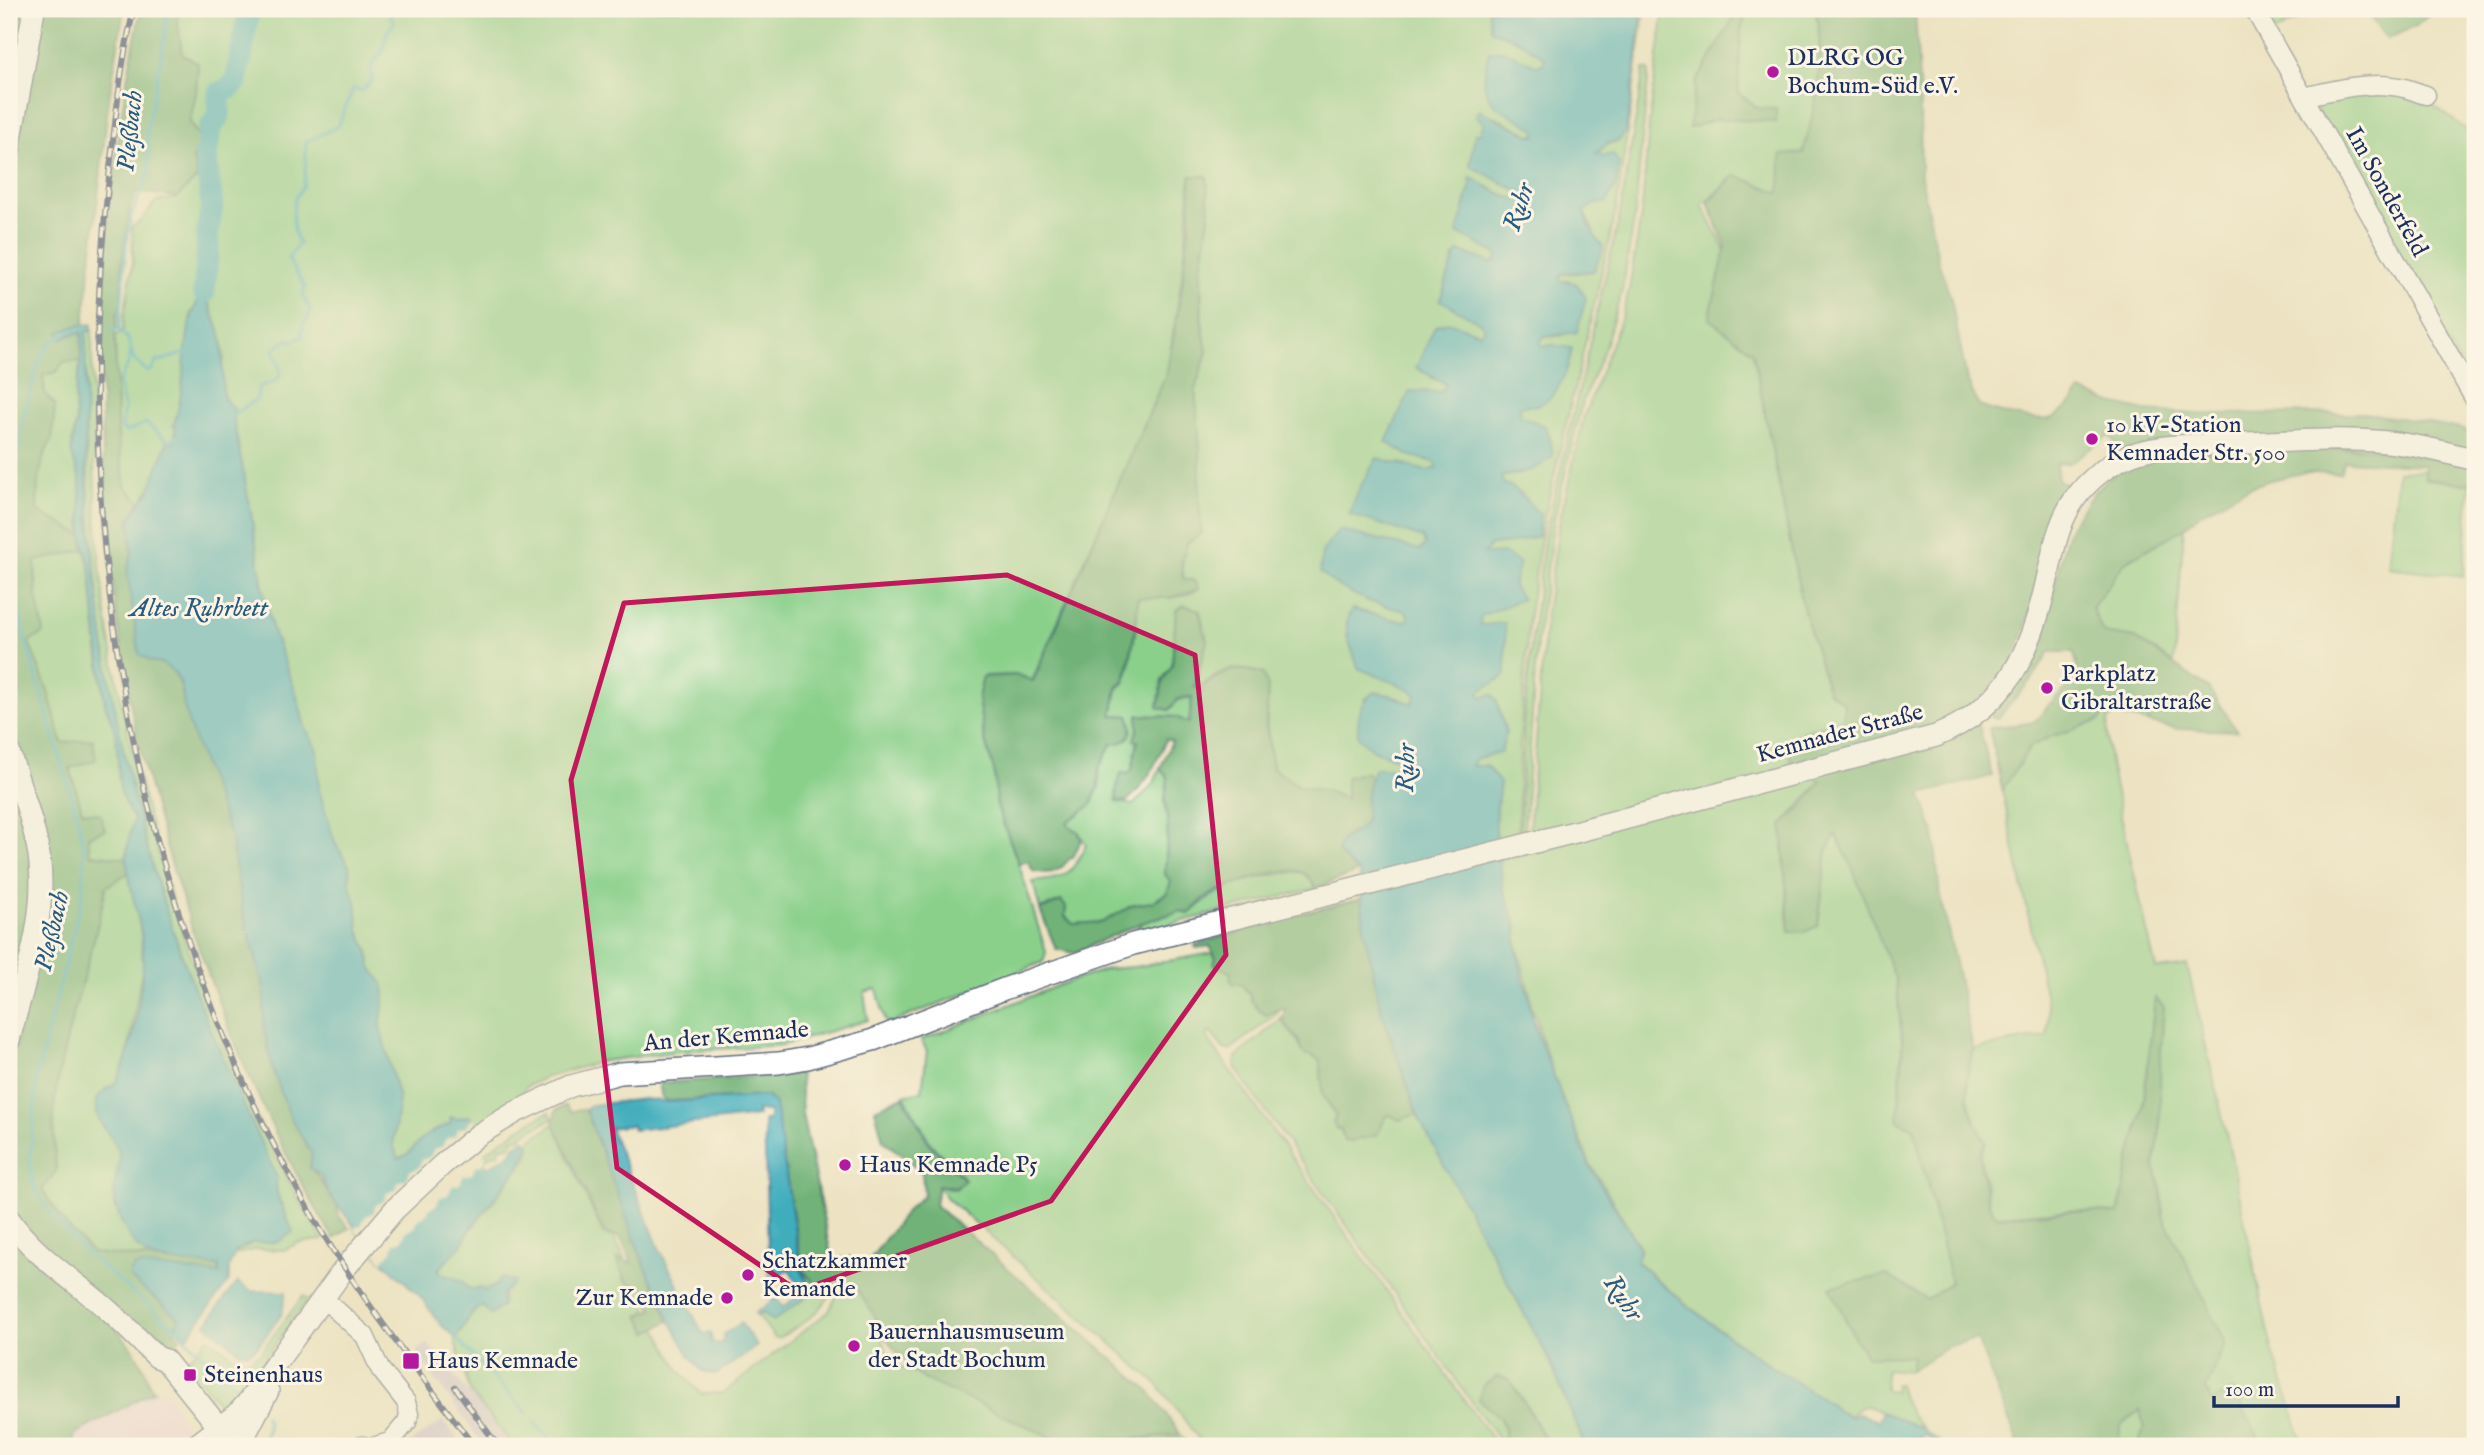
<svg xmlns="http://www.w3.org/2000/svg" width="2484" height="1455" font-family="'IM FELL English',serif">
  <rect width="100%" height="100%" fill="#fcf5e5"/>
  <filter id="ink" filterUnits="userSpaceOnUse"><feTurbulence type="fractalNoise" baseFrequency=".0143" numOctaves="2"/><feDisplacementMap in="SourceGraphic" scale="14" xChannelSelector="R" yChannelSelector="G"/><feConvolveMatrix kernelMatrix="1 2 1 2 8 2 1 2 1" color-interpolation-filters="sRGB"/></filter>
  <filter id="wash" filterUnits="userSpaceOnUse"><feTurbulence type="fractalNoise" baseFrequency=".00686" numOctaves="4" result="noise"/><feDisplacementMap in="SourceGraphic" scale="28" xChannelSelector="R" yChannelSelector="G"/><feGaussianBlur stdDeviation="1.57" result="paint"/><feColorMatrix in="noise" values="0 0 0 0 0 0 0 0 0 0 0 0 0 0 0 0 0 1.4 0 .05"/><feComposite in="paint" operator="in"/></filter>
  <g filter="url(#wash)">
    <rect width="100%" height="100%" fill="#ede3c3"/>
    <path fill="#efd0e5" d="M155,1390H167L185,1427V1436L177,1446H80L75,1434Z"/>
    <path fill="#cdbed2" d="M427,1343L513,1446H484L416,1352Z
      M443,1420L463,1446H405H406Z"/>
    <path fill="#8ad08b" stroke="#528074" stroke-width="2" d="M176,9H245C245,15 244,24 243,31C242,37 235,43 233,50C230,69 242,82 217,91L216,115L208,127L203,158L207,170C203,181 207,195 207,208C207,217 203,225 203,234C203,261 208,291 191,313L180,409L174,425L176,426L174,443H167L149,491L140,502L125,486L121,461L117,426L115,337L123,330L124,316L133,262L132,227L141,221L156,201L177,198L197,178L193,160L203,143L190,121L196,93L198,63L182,54Z
      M254,9H1488L1491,30L1517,40L1546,58L1543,64L1537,66L1502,50L1537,133L1533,136L1494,116L1484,123L1470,165L1523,194L1522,200L1508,197L1471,178V184L1457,233L1497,254L1496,260L1492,264L1467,253L1453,257L1451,272L1440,299L1483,324L1484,330L1479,333L1464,327L1431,378L1447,384L1441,392L1410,391L1386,442L1408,455L1435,462L1438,468L1426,471L1400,463L1349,514L1423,538L1425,545L1420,550L1362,535L1366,601L1406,611L1410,620L1400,621L1352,609L1347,636L1358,668L1410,689L1416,695L1412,704L1390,695L1374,692L1364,700L1374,751L1409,762L1415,766L1414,770L1376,768L1371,777L1365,772L1346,777L1347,799L1324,790L1300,787L1273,768L1267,726L1268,686L1262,673C1247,670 1230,665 1217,675C1210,679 1205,684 1198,688L1194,687L1207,641L1200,611L1184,605L1176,610L1172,666L1162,680L1158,707L1169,710L1178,700L1192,697L1189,724L1176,717L1138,715V728L1134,740L1138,741L1132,770L1128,774L1121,773L1116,791L1117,802L1133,805L1153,785L1160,769L1168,777L1165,801L1168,824L1165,874L1171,882L1167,893L1152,902L1133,905L1103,922L1073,924L1065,916L1066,908L1061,901L1040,909L1033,882C1066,878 1071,876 1086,845L1078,831L1070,827L1067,822L1091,805L1099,787V768L1111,744C1129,744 1136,733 1129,716L1112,715L1117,689L1125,682L1129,668L1136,626L1138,597C1156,598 1184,600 1199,589L1195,581L1184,579L1182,565L1187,543L1202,533L1199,503L1200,449L1195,389L1207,352L1202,319L1201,266L1209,218L1207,176H1191L1184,264L1167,372L1032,681L1018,675L983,676L978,698L984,737L994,771L997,806L1021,871L1046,952L1043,962L893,1022L886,1023L877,989L864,992L868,1020L783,1045L680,1051L603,1061L543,1078L526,1087L513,1105L361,1238L353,1228H358L470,1123L471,1119L467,1116L455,1119L451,1117L450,1124L433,1131L405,1157L397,1158L393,1144L399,1099L380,1027L385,993L383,984L371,967L368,950L359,931L356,902L350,885L349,866L335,843L319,790L317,750L305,727L296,693L273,631L263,589L251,513L234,423V407L229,405L223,396L221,371L224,359L222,338L206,294L210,277L208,262L211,244L215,233L212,193L217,175C209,162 204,143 214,128C221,118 225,111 222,98L240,86L246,69L245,55L254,22Z
      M1642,9H1645L1616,211L1544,519L1529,615L1520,742L1518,835L1497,840L1495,821L1500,783L1486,765L1471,766L1477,758L1501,753L1506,732L1496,699L1493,695L1481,697L1479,692C1516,671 1504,660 1505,624L1480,626L1481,616L1513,586L1516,574L1483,555L1486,548L1491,545L1511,543L1538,536L1540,514L1530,507L1521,493L1502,483L1501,476L1522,474L1520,405L1552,345L1543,347L1540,342L1544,337L1562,336L1570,280L1560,281V275L1594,271C1595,258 1597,243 1593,230C1590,222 1585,219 1585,209L1596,204L1607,202L1604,156L1596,153L1610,143L1620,140L1625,132L1631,103Z
      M1664,9H1739L1696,83L1690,128L1716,119L1776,121L1738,93L1741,29L1749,9H1815C1824,44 1818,122 1802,155C1796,169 1787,181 1780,194L1735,175L1702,205L1725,250L1753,352L1802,603L1828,691L1844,703V720L1807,730L1821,781L1782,825L1789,931L1804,932L1818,926L1827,850L1835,833L1852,867L1896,981L1902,1042L1898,1120L1914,1127L1951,1282L1927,1300L1887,1275L1855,1339L1866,1353L1913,1356L1910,1371L1886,1369L1885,1390L1894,1391L1895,1384H1899C1904,1403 1910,1415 1923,1429L1867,1406L1860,1407L1850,1416L1837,1411L1828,1402C1760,1361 1695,1315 1637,1261L1641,1249L1590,1163L1563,1101L1541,1038L1537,1020L1531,1007L1530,995L1517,945V925L1503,889L1500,863L1529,831L1546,614L1559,524L1584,416L1621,319L1629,290L1642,209L1649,124Z
      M2258,9H2315L2272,34Z
      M1644,69L1649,70L1634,221L1622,290L1604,350L1582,403L1554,519L1537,642L1524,832L1520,834L1524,718L1533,628L1545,535L1620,214Z
      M2373,89L2425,99L2475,136V391L2317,112V101Z
      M86,331H92C92,401 93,471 98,542C105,633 124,723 147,812C186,962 241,1107 323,1240L298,1243L284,1250L259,1249L236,1254V1251L252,1243L278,1242L293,1232C248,1124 202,1016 165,906C104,720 82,526 86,331Z
      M81,361L75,394L76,423L72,441L74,462L80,479L82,535L37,511V481L44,455L52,438L55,405L45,394L43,375L63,362Z
      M2424,470L2425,479L2470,484L2463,576L2388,567L2398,471Z
      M2184,528L2174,663L2135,638L2103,633L2092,608L2125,562Z
      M85,550L90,567C94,611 97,657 105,701C107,713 114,724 116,737C122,772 111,787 134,819L126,858L90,854L88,836L105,830L82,811L70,768L93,740L62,744L48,691L28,642L44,633L37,596L35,561Z
      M2126,702L2140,709L2151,723L2117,715L2108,719C2105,750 2114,784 2121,815C2132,867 2144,918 2156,969L2187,965L2229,1146L2265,1319L2273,1352L2304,1446H2263L2233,1390L2211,1402L2206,1388L2226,1343L2163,1216L2162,1191L2154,1167L2160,1131V1065L2164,1007L2155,999L2143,1107L2129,1162L2118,1213L2072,1210L1996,1216L1990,1207L1980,1156L1986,1142C1967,1111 1962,1085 1974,1049L2047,1036L2049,1013L2002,790L2031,746L2050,737L2100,721L2110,705Z
      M1301,872L1310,878L1316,888L1135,933L1141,923L1180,911L1189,914C1219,884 1259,874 1301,872Z
      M128,873L140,924L143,964L127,1057L116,1084L106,1088L101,1124L117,1145L120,1157L115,1207L126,1230L138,1247L153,1258L92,1253L65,1224L41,1190L56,1171C54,1144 52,1117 56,1090C67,1021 93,956 106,887Z
      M1213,953C1222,969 1242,978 1250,995C1254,1004 1256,1010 1266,1015L1280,1009L1276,1014L1230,1050L1224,1049L1210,1032L1206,1035L1207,1038L1497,1446H1204L1158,1385L947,1198L938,1186L956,1189L965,1179L931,1144L904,1095L922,1091L927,1051L921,1040L1057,986L1107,969L1134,967Z
      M1282,1018C1285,1030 1298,1036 1301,1049L1320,1061L1323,1095L1336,1116L1344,1141L1350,1142L1377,1135L1386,1117L1390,1115L1399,1120L1417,1114L1549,1360L1585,1446H1552L1540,1431L1524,1401L1509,1379L1498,1376L1483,1386L1479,1399C1495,1416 1506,1415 1504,1443L1507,1446H1503L1247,1085L1235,1067L1236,1057Z
      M549,1112L552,1119L523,1134L521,1137L513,1139L509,1146L501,1147L497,1154L488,1156L484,1164H480L383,1259V1262L376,1255C394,1234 413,1217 433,1198C471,1163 503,1135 549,1112Z
      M554,1124L603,1234L614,1237L625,1260L617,1258L625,1281L637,1287L648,1310L639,1316L648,1333L657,1328L679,1370L701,1394L723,1393L828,1312L840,1289L854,1285L876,1318L890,1362L1069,1446L1181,1436L1189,1446H514L471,1394L454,1338C466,1329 468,1314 482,1306L491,1315L502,1306L503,1293L515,1282L500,1277C497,1285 494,1289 484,1291L479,1287L473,1290L466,1286L463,1281L441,1273L439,1269L460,1247L470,1231L523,1163L528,1156L530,1146L527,1142Z
      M802,1270L821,1290L828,1293L832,1291C821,1314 800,1325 779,1338H775L758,1316L763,1313L773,1321L810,1295L811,1289Z
      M303,1296L308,1299L239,1393L223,1404L218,1403L186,1361L208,1338L236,1358L248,1361L260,1353Z
      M2140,1409L2144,1429L2138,1446H2117L2121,1425Z"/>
    <path fill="#6fb277" stroke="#45706a" stroke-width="2" d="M9,9H28L9,118Z
      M41,9H124L108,106L84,324L79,325L61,339L82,331L81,361L63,362L57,372L43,375L45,394L55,405L52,439L44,455L38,481L37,511L82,535L85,550L35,561L36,595L44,633L29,642L48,691L62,743L93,739L96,760L70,768L82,811L100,814L105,830L88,836L90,854L126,858L128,873L106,887C93,956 67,1021 56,1091C52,1117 54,1144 56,1171L42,1190L65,1224L92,1253L219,1266V1274L137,1266L130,1272L181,1319L173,1331L180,1338L168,1352L91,1290L24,1229L9,1202V1072L22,1019L42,829L9,730V175L29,78Z
      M141,9H176L182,54L198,63L196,93L189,122L202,143L193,159L197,178L177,197L136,192L130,208L122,262L121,305L117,314L115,337L117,426L121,461L125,486L140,502L130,519L132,553L127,571L152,662C176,663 182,685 184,706L231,838L243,913L264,988V1027L273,1070L290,1116L312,1154L310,1168C323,1179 324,1191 336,1202L339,1216L349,1228L334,1239C273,1141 228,1035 191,925C165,846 141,766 127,684C89,462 93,229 141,9Z
      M1739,9H1749L1741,29L1738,93L1757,108L1776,109V122L1716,119L1689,128L1696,83Z
      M1815,9H1915L1920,99L1921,176L1939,263L1951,299L1967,380L1979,406C1995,412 2037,423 2052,418C2064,413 2073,401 2081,391L2112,403L2145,411L2198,414L2364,413L2420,421L2461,429L2475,435V452L2455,448L2122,450L2109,436L2069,463L2056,464L2058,479L2072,488L2013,663L1974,706L1992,776L1921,794L1934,832L1939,887L1973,1048C1962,1085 1966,1111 1986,1142L1979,1156L1989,1207L1997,1217L2072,1211L2119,1214L2129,1162L2143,1107L2155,998L2164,1007L2160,1065V1131L2154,1167L2162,1191L2163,1216L2226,1343L2206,1388L2211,1402L2232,1390L2263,1446H2138L2144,1429L2140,1410L2121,1425L2117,1446H2019L1977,1339L1949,1346L1910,1371L1912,1356L1867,1357L1855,1339L1830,1287L1887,1275L1927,1300L1951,1282L1914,1128L1898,1121L1903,1042L1896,981L1852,867L1836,834L1827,850L1818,926L1804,932H1789L1782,825L1801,807L1821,781L1792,763L1790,754L1793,737L1807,730L1843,720L1844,703L1828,691L1802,603L1753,352L1709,319L1726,246L1708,203L1735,175L1780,193L1781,155L1803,153C1815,109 1827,54 1815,9Z
      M2364,9H2436L2416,26L2387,39Z
      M1190,176H1207L1209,218L1201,266V320L1207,352L1195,389L1200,449L1199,503L1202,533L1187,543L1181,565L1183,579L1195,581L1199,589L1170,598H1138L1136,626L1128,668L1124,681L1117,688L1112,715L1129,716C1136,733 1128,743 1111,744L1099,768L1098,787L1091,805L1067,822L1070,827L1078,831L1081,840L1073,858L1069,859C1059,873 1049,875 1033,871L1028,861L1019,864L997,806L994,770L984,737L978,698L983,677L1018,675L1033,681L1167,372L1180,301L1190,220Z
      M2348,446L2475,464V475L2470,484L2425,478L2424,465L2344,461L2340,473L2305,472L2267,481L2243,490L2200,514L2184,528L2125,562L2092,608L2103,633L2135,638L2208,688L2237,731L2177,729L2151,723L2140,709L2126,702L2110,705L2100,720L2050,737L2031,746L2002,790L1989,728C1998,726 2028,724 2033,722C2040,718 2046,707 2052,702C2069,684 2085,680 2073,652H2049C2035,677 2016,698 1997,719L1991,717L1993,708L2032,659L2045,629L2065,540L2071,525L2094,492L2120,468L2162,454Z
      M1184,605L1199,610L1207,642L1194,687L1198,688C1228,672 1225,665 1262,673L1268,686L1266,727L1272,768L1300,787L1324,790L1346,799V778L1365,772L1371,777C1370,784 1367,792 1366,799C1365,806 1368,815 1365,821C1360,836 1338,830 1338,853L1357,872L1316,888C1312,882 1308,874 1301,872C1282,866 1221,887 1205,898C1199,903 1194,909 1189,914L1180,911L1141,923L1074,953L1056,949L1040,910L1061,901L1066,907L1065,917L1073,924L1103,922L1133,905L1152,902L1167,893L1171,882L1165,874L1168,825L1165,800L1168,777L1160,769L1172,741L1166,739C1156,764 1146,785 1126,802L1117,801L1116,791L1121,773L1128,774L1132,770L1138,741L1134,740L1138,728V715L1176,717L1189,723L1192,697L1178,699L1169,710L1158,707L1163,680L1172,666L1176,610Z
      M9,770L29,830L35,889L9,1014Z
      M1361,899L1364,928L1380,1007L1417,1114L1399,1120L1390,1115L1386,1117L1377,1135L1350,1142L1344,1141L1341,1129H1337L1333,1123L1336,1116L1323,1095L1320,1061L1312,1055H1305L1301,1049L1299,1041L1283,1022L1285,1008L1278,1009L1266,1015L1251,1001L1250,995L1241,984H1234L1230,980L1231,973L1214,964L1216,958L1210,946L1196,948L1195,945L1286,917Z
      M800,1074L802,1114L832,1260L851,1257L861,1271L908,1209L924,1195L922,1172L883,1140L875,1109L903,1096L930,1145L965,1180L956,1187L938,1185L935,1205L1150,1392L1180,1434L1069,1445L923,1379L897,1353L879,1328L876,1318L854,1285C821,1293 825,1295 802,1269L774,1103L767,1096L668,1101L662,1098L659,1083Z
      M566,1105L571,1112L579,1109L586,1110L641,1256L669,1321L649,1332L639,1316L653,1309L644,1290L626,1281L617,1259L632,1263L620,1237L604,1233L553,1121L556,1110Z
      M9,1230L112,1323L132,1348L145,1370L150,1386L155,1390L75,1434L73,1446H9Z
      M1498,1376L1508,1379L1524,1402L1540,1432L1551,1446H1507L1504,1443C1507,1415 1495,1416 1479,1399L1483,1386Z"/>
    <path fill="#3fadbd" stroke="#2d6e8e" stroke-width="2" d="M1488,9H1642L1631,103L1625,132L1620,140L1609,143L1596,153L1604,156L1613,154L1619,163L1616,185L1607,202L1596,204L1585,210C1585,220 1595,240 1603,246C1602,256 1596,261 1594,271L1563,273L1560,275L1561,281L1576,283L1586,298L1577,332L1544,337L1540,342L1543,346L1552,345L1572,348C1570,366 1557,401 1537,405C1532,406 1525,405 1520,406L1521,416L1545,426L1551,441L1553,456C1531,475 1525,470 1501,477L1503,483C1520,488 1526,503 1540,514L1538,536L1511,543L1491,545L1484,554L1504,553L1520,563L1513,586L1522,599L1481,616L1480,625L1505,623L1506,675L1479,692L1481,697L1493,695L1496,699L1506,732L1501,753L1477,758L1471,766L1486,765L1500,783L1495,821L1503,890L1516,925V945L1523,979L1529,995L1530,1008L1539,1039L1589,1165L1640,1249L1637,1262C1695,1316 1760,1361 1828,1402L1837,1411L1850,1417L1859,1414L1878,1421L1882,1412L1923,1429L1940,1442L1939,1446H1934L1935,1443L1924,1434L1922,1439L1918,1437L1914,1446H1585L1549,1359L1419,1119L1380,1006L1364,928L1359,873L1338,853C1339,834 1355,837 1364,825C1368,818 1365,809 1366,802C1367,791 1370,778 1375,768H1393L1410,770L1415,766L1409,762L1374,751L1358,737C1357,719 1359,704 1374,692L1390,695L1412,704L1416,695L1409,689L1358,668C1353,648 1339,628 1352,609L1400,621L1409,620V616L1405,611C1373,603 1345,595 1320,572L1322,552L1339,530L1420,550L1425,545L1423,538L1349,514L1359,489L1377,458L1426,471L1438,468L1435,462L1408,455L1386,442L1410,391L1441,392L1446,384L1416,368L1435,326L1448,322L1479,333L1484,330L1482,324L1440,300C1445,288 1452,258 1459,251L1491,263L1496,260L1497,254L1457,233L1471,184L1470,177C1485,185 1506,201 1522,200L1523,193L1470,166L1475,133H1480L1484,123L1476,116L1478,110L1532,136H1536L1535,129C1494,103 1474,105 1489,52L1502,50L1537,66L1543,64L1545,58L1517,40L1491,30Z
      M204,292L222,338L223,396L229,405L234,407V423L251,513L263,589L273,631L296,693L305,727L317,750L319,790L335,843L349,866L350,885L356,902L359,931L368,950L371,967L383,984L385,993L380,1027L399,1099L393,1144L398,1158C410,1156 415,1144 424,1137C432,1131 441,1128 450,1124L451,1117L455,1119L470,1116L484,1164L488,1167L509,1155L515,1145L524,1139L529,1147L522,1163L469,1230L460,1247L438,1269L441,1274L463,1281L466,1287L473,1290L480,1287L484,1291L498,1285L500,1277L515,1282L503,1293L502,1306L490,1315L483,1306L473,1311L456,1338L440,1324L419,1295L383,1262L329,1195L321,1176L310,1168L312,1154L290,1116L273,1070L264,1027V988L243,913L231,838L190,728L184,706L181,684L175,673L161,663L152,662L139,654L127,571L132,553L130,519L149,491L167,443H174L176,427L173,426C189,387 179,320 204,292Z
      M92,324V331L86,332C86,377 84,424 86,470C97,646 129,823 194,988C219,1052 248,1115 277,1177C273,1195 286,1216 293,1232L278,1242L252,1243L236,1251L229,1267V1281L186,1339L176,1329L175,1325L180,1319L130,1278V1272L137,1265L219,1274V1266C199,1263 176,1264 156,1259C132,1253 114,1213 114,1190C114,1178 121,1166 119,1154C115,1135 92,1122 97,1101C99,1090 113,1089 118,1079C134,1045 140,1003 143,966C146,929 129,897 127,861C126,847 130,833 134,819C115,791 120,778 117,746C116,731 111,718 105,704L90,567L82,535L80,479L71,452L76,423L75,394L81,361L82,332L71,334L61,339L59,332L79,325Z
      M766,1096L774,1103L776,1111L801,1269L810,1289L809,1295L773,1321L763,1312L757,1316L755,1313L776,1298L783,1307L803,1292L789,1269L769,1281L764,1120H769V1111H757L758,1116L633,1130L632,1125L610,1128L660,1250L703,1334L711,1333L712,1342L719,1344L723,1341L724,1334L741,1323L757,1346L716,1375L702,1371L689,1355L670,1321L641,1256L586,1110L591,1105L644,1099L668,1102Z
      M237,1282L251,1291L286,1292L282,1314L257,1347L248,1353L239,1351L206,1324Z"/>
    <path fill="#ede3c3" d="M471,1119H474L486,1159L484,1164L476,1166L472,1174L463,1176L460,1184L452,1186L448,1195L440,1197L436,1205L429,1209L425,1216L417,1220L413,1228L406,1231L402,1240L394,1243L391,1252L383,1259V1262L353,1228L361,1226L365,1217L373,1213L376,1205L384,1201L387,1193L396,1190L398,1182L407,1179L410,1171L419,1168L422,1160L430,1157L434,1149L442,1147L446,1139L455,1136L458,1129L467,1127Z"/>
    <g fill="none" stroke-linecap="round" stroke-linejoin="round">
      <path stroke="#3fadbd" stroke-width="3.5" d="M110,330H119L126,246L131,216L149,172L147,128L162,53L168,9
        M119,330L128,339L131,350L129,362L119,382L124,407L122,428L126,432L146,423L168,441L176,437
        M132,352L134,360L147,371L152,370L156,362L186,353
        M234,414L257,399L259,387C264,384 271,384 275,381C287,374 275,359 274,349L288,340L294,341L302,337L303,325L308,318L310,310L303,296L305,287L288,259L299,243C292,233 292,212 295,200C296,195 301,191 303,186C306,174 306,154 306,142L338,126L353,89L362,91L372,80L371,66L383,50L386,34L394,23L388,9
        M9,517V495L26,407L40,358L51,342L62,336
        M9,565L24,635L76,811L85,852L82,897L37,1075L30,1161L33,1185L50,1213L83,1250L177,1330
        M183,1336L242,1392
        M456,1338L527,1413
        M535,1423L556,1446
        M260,1445C267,1434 270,1428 265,1416"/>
      <path stroke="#3fadbd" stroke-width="23" d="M204,292L208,247L207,236L212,206L206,157L210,128L219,116V93L228,89L236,82L249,9"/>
    </g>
  </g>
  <g filter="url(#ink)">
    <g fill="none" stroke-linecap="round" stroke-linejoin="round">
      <defs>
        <path id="minor" d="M2254,9L2475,400
          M2304,97C2334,90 2368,81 2399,87C2408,88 2418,93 2426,95
          M323,1298L365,1336L380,1369L406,1402L409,1414L407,1422L390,1442L376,1446
          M361,1446H364"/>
        <path id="major" d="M9,150L34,9
          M9,752C20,786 33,820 39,855C48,917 24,981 9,1040
          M9,1219C35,1257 76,1281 109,1311C126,1326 141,1342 157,1357L165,1360L234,1446
          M195,1446L238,1413L247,1403L345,1268L395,1209L443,1164L478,1135L516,1112L571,1086L620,1073L779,1063L808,1058L873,1040L1004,989L1133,944L1575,832L1936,736C2007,706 2030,654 2046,584C2052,558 2056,531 2069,508C2081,487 2101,469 2123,458C2154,443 2194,446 2228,444C2280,442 2334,437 2387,442C2417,445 2446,452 2475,460
          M231,1446L246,1433L268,1391"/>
      </defs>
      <use href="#minor" stroke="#646e81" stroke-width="21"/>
      <use href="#major" stroke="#646e81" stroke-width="24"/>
      <use href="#minor" stroke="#fff" stroke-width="18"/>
      <use href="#major" stroke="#fff" stroke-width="21"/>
      <defs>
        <path id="rail" d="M134,9C121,61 116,115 110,168C67,521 130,889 303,1200C352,1287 414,1366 474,1446
          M455,1387L498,1446"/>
      </defs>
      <use href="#rail" stroke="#1b2f5e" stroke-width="6"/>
      <use href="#rail" stroke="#fcf5e5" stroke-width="3.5" stroke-dasharray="10" stroke-linecap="butt"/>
    </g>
  </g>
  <path d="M0 0H2484V1455H0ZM1007,575L1195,655L1226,955L1051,1201L798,1291L617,1168L571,780L624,603Z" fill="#ede3c3" fill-opacity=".55" fill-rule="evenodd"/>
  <path fill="none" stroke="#c2185b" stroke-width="5" stroke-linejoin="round" d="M1007,575L1195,655L1226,955L1051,1201L798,1291L617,1168L571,780L624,603Z"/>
  <g fill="#b5179e" stroke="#fcf5e5" stroke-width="2.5">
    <circle cx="1773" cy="72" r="7"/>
    <circle cx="2092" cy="439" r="7"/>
    <circle cx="2047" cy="688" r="7"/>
    <circle cx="845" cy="1165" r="7"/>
    <circle cx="748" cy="1275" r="7"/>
    <circle cx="727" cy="1298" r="7"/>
    <circle cx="854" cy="1346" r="7"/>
    <rect x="402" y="1352" width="18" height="18" rx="3.5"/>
    <rect x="183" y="1368" width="14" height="14" rx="3.5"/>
  </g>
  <g text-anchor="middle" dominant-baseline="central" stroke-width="6" stroke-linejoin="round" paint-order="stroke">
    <g font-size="24" fill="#1b2f5e" stroke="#fcf5e5" text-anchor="start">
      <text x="1787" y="58">DLRG OG<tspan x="1787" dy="28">Bochum-Süd e.V.</tspan></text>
      <text x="2106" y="425">10 kV-Station<tspan x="2106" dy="28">Kemnader Str. 500</tspan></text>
      <text x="2061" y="674">Parkplatz<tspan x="2061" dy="28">Gibraltarstraße</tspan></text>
      <text x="859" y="1165">Haus Kemnade P5</text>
      <text x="762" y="1261">Schatzkammer<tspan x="762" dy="28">Kemande</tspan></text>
      <text x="713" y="1298" text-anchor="end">Zur Kemnade</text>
      <text x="868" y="1332">Bauernhausmuseum<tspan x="868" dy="28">der Stadt Bochum</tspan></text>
      <text x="427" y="1361">Haus Kemnade</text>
      <text x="204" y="1375">Steinenhaus</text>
    </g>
    <g font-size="24" fill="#1b2f5e" stroke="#fcf5e5">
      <text transform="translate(2386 192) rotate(61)">Im Sonderfeld</text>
      <text transform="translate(1840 734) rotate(-15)">Kemnader Straße</text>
      <text transform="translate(726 1037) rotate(-5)">An der Kemnade</text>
    </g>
    <g font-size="26" font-style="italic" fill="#285b7f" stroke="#fcf5e5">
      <text transform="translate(130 131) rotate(-84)">Pleßbach</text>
      <text transform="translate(1519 207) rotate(-72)">Ruhr</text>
      <text x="199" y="608">Altes Ruhrbett</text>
      <text transform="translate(1406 768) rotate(-89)">Ruhr</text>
      <text transform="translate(52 931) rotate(-77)">Pleßbach</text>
      <text transform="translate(1623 1298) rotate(56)">Ruhr</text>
    </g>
  </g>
  <rect width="2484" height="1455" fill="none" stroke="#fcf5e5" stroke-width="35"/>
  <path d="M2214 1396v10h184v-10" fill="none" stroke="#1b2f5e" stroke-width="3.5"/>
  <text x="2225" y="1396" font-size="21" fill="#1b2f5e" stroke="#fcf5e5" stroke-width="5" paint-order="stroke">100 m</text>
</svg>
